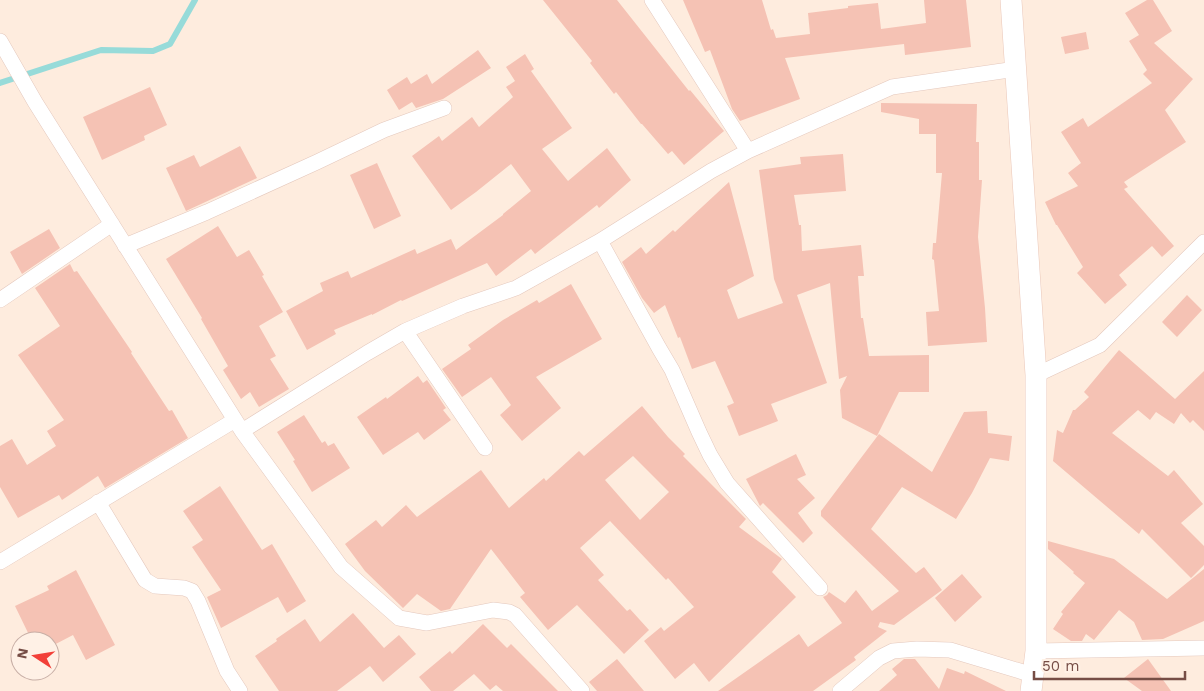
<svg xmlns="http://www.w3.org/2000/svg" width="1204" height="691" font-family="'Work Sans',sans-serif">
  <rect width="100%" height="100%" fill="#feecde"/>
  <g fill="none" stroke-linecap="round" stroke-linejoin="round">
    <path stroke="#97dbd9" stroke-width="6" d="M0,83L101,50L153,51L170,44L195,0"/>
  </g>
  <path fill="#f5c2b4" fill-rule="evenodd" d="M543,0H617L689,91L690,90L724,131L684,165L672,151L668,154L642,124H641L616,92L614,94L590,63L592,61Z
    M683,0H762L771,30L773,29L776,38L810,34L808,13L848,8V6L878,3L881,29L926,23L924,0H966L971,47L905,55L904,44L785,58L800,99L740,121L732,109L710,50L705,52Z
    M1147,0H1153L1172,31L1154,43L1193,79L1165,110L1186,142L1124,182L1128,187L1124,189L1174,246L1162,257L1152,246L1119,275L1127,285L1105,304L1077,273L1083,267L1057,225H1056L1045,202L1078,186L1068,173L1081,163L1061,132L1083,118L1088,127L1152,83L1143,74L1147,70L1129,41L1139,35L1125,13Z
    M1086,32L1089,49L1065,54L1061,37Z
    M478,50L491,68L443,99L416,108L412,102L399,110L387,90L407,77L411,84L427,74L432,84Z
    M525,54L534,69L531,71L572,128L542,149L568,181L607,148L631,180L599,208L597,205L535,254L531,249L496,276L487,263L402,301L401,300L372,315V314L334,330L336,334L307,350L286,311L323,291L320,283L348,271L351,278L415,249L417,254L451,239L456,250L503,215V214L531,191L511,164L476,192L451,210L412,156L439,136L442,141L472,117L479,127L513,97L506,87L515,81L506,67Z
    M150,87L167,125L144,136L145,140L102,160L83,117Z
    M881,103L977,104L976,142H979V180H982L978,237L985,308L987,342L928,346L926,312L939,311L934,260L932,259L933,243H936L942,173H936V134H919V119L881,112Z
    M240,146L257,178L186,211L166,168L194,155L200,167Z
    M843,154L846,191L794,195L799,225H801L802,251L861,245L864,276H858L861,318H863L869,356L929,355V392H899L877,436L842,418L840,390L847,376L839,379L830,283L797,295L827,383L771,404L778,421L739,436L727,406L734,403L715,361L692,369L680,337L678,338L665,305L654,313L642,298L622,262L641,247L646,254L673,230L675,232L729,182L754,276L727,290L738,319L783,303L774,279L759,170L801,164L800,157Z
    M377,163L401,216L374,229L350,175Z
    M218,226L237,257L249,250L264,275L262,276L283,312L259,326L276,356L270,359L289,389L259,407L250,392L241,399L223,370L228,366L201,319L202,318L166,259Z
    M49,229L60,248L22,274L10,252Z
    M70,264L74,272L77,271L132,352L131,353L169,411L172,410L188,438L105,488L98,476L62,500L59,495L18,518L0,487V446L12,439L27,465L56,446L47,431L64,420L18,355L60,326L35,288Z
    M571,284L602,339L536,377L561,408L522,441L500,415L511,405L491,377L462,397L442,369L471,349L468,345L503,320L537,300L539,303Z
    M1187,295L1202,310L1177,337L1162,322Z
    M1119,350L1175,399L1204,371V431L1193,420L1190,423L1181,413L1174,424L1156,412L1150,420L1138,410L1112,433L1168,476L1174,470L1203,504L1181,523L1204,546V565L1191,578L1142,529L1139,534L1053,461L1057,430L1063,433L1073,410H1075L1089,397L1084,392Z
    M418,376L423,383L427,380L446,408L443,410L451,420L424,440L418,432L383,455L357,417L386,397L387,399Z
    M642,406L668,437L685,454L683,456L746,519L739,527L782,559L772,572L796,597L709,682L694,663L675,679L644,641L661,627L664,631L694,607L668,578L666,580L610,521L580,548L604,575L598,580L627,611L630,609L649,630L624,654L577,605L548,630L520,597L525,593L491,549L450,609L441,611L417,594L403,608L365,571L345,544L376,520L382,527L406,505L417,517L481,470L509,508L544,478L546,481L579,451L584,456ZM633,456L669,492L640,520L605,480Z
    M987,411L988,433L1012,436L1009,461L990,458L972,493L956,519L902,487L871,529L916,573L924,567L942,590L894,625L880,622L878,627L887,631L854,657L856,660L813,691H718L799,634L808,647L842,623L823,597L827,595L829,592L845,603L856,590L872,611L899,591L821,516V511L879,434L932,472L964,412Z
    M304,415L322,443L325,441L328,446L334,443L350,468L312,492L293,461L295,460L277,432Z
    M796,454L806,475L797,479L815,498L798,513L813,533L803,543L763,503L760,506L746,479Z
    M220,486L262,550L272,544L306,601L287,613L278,597L221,628L207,597L221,590L192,547L203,540L183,511Z
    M1048,541L1114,559L1167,599L1204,569V621L1163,639L1142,640L1134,622L1119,610L1094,640L1086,634L1082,641H1071L1053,629L1063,614L1061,612L1085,583L1073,573L1074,572L1048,549Z
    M76,570L115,645L86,660L73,635L50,647V641H32L15,606L49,590L47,586Z
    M962,574L982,597L955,622L935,598Z
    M353,613L384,648L399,635L416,654L383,682L370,666L337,691H279L255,656L277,641L276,639L305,619L320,642Z
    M483,624L507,648L511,644L558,691H503L496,685L490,690L474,674L453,691H431L419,677L450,651L452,654Z
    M617,659L633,678L644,691H597L589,682Z
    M904,659H915L939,689L947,668L964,674L965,671L1006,691H879L897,675L892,669Z
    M1148,659L1171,691H1142L1124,678Z"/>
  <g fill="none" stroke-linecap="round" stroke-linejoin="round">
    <defs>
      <path id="street" d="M652,0L748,151
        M0,41L35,102L242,431L341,567L399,618L427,623L493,610L509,612L515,615L582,691
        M600,241L659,348L672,370L699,432L710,455L727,483L820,588
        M125,246L207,212L317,162L384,130L444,108
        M0,300L112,224
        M405,331L485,448
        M1036,375L1100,345L1204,242
        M242,431L367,353L405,331L463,306L516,288L600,241L711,171L748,151L892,87L1016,69
        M98,502L145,580L155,586L184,588L192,591L198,601L227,671L240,691
        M0,562L235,420
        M1036,651L1204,648
        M840,691L879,658L893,651L917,649L950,650L1033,675"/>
      <path id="secondary" d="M1011,0L1036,375V651L1031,691"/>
    </defs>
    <use href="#street" stroke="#e4c8bd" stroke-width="16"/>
    <use href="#secondary" stroke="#eac7b9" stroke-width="22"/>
    <use href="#street" stroke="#fff" stroke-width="15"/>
    <use href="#secondary" stroke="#fff" stroke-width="21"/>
  </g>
  <g transform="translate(35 656) rotate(282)"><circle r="24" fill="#fff1e6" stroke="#c8afa6"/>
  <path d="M0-4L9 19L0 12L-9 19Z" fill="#f24039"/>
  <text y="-8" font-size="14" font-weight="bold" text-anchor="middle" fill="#764d45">N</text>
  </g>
  <path d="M1034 671v8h151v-8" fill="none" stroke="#764d45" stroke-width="2.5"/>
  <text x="1042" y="671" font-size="15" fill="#764d45" stroke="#fff1e6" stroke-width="4" paint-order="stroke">50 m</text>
</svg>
